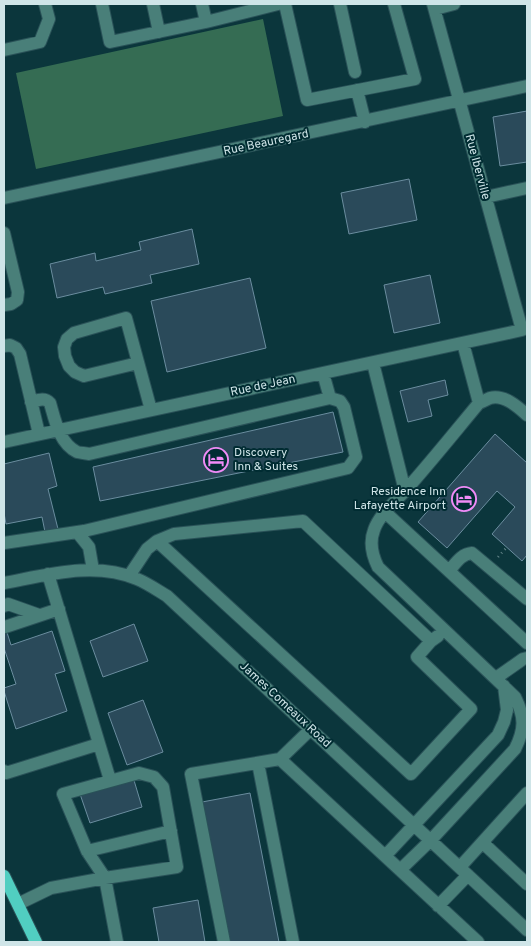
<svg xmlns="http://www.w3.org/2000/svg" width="531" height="946" font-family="Overpass,sans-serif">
  <rect width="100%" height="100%" fill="#0b363c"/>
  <path fill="#356c53" d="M263,19L283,116L36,169L16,73Z"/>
  <path fill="#2a4a5a" stroke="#6b8d9f" d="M527,111V162L500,166L493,117Z
    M409,179L417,220L349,234L341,193Z
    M192,229L199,264L150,275L152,283L105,294L103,287L57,298L50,264L95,253L96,261L141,250L139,242Z
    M430,275L440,323L394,333L384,285Z
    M250,278L266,348L167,372L151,301Z
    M445,380L448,395L428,400L432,416L408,422L400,391Z
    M333,412L343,452L100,501L93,467Z
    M495,434L527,463V555L522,561L492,534L515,507L497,491L447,548L418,522Z
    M49,453L57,486L48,489L58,529L45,532L42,517L6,524L4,513V464Z
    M4,623L11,645L52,631L65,671L55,674L67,711L16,729L4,691V688L16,684L4,648Z
    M134,624L148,661L103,677L90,641Z
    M143,700L163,752L127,765L108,713Z
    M133,777L142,807L90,823L80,794Z
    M250,793L279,942H230L202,802Z
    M198,900L205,942H159L153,908Z"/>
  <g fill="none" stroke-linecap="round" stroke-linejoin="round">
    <defs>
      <path id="minor" d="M102,4L110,42L206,22
        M153,4L159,32
        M202,4L206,22L278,4
        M285,4L307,100L415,79L394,4
        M340,4L355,72
        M435,9L454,4
        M4,50L40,42L49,19L45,4
        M357,90L365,122
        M486,197L527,188
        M4,198L527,86
        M4,233L18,292L17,300L11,304L4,305
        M463,343L479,403
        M4,346L10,345L16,348L20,354L39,434
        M138,363L84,376L75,372L69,366L65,356L64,347L67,339L74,333L126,318L151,410
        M373,363L405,491
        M31,402C38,400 45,397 50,403C55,420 59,443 77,452C81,453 86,453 89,454L330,398
        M4,442L522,330L433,4
        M385,512L527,643
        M77,532L89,547L93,570
        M157,541L411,774L471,709L417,657L431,641
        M4,543L84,531L348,468L356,457L344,407L340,401L330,398L323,373
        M449,571C456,563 461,554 472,553L527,599
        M48,574L110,780
        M129,576L147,549L157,541L174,534L303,521L431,641L438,636
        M4,583C47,575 94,561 137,579C147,583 157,590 167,596L527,930
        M4,606L8,604L39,615
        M5,627L59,609
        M496,678L523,659L527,658
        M280,759L478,942
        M258,763L293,942
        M4,771L6,773L99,744
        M483,843L527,884
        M87,851L171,831
        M385,856L498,735L504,722L507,710L504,686
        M460,867L527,793
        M400,870L431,840L515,749C525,729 525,717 515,697L378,567C372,555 369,543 374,530C379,515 394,503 405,491C430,463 454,433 479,403C483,402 487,399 490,398C504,394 518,407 527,415
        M18,904L51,888L105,878L177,867L163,787L154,777L139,773L63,794L87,851L105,878L117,942
        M438,906L468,875
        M224,942L191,774L280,759L311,729"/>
      <path id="major" d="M4,876L36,942"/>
    </defs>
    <use href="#minor" stroke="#2a5258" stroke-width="14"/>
    <use href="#major" stroke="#2a5258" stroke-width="14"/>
    <path stroke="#66878c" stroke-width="2.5" stroke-dasharray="1 4" stroke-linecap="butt" d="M498,557L507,547"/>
    <use href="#minor" stroke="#497f79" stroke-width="12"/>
    <use href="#major" stroke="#51cec1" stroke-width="12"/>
  </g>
  <defs>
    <symbol id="hotel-ring" viewBox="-11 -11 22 22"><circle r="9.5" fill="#002c32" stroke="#ef8bf7" stroke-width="1.5"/><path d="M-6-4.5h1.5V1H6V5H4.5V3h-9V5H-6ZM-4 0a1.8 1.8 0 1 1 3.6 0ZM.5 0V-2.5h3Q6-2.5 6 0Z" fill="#ef8bf7"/></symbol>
  </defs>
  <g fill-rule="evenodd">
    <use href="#hotel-ring" x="202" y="446" width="28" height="28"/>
    <use href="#hotel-ring" x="450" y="485" width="28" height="28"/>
  </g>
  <g text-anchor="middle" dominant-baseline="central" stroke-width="4" stroke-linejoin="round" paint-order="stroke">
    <g font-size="12" fill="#cfe5e8" stroke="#002c32">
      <text transform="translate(266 143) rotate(-12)">Rue Beauregard</text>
      <text transform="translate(477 167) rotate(75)">Rue Iberville</text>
      <text transform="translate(263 386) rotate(-12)">Rue de Jean</text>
      <text transform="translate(285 705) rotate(43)">James Comeaux Road</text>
    </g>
    <g font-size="12" fill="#cfe5e8" stroke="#002c32" text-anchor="start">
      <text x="234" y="453">Discovery<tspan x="234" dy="14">Inn &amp; Suites</tspan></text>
      <text x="446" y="492" text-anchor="end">Residence Inn<tspan x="446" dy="14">Lafayette Airport</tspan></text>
    </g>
  </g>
  <rect width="531" height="946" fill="none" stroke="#cfe5e8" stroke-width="10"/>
</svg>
